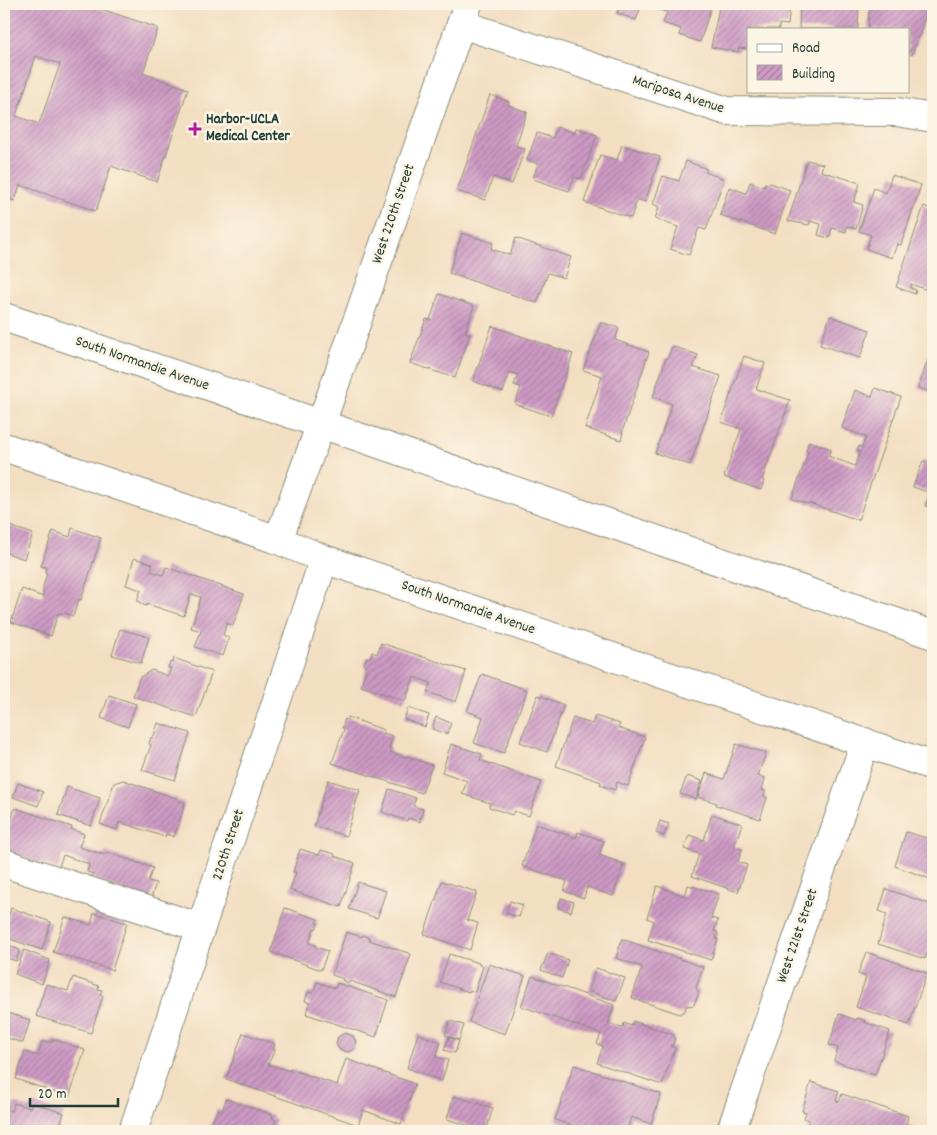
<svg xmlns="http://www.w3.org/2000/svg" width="937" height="1135" font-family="Dekko,sans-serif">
  <defs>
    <pattern id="building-hatch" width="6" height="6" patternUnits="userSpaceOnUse" patternTransform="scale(1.25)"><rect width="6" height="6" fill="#ce9ac5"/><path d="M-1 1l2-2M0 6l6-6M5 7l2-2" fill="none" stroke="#a77fa1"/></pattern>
  </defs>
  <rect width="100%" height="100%" fill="#fcf5e5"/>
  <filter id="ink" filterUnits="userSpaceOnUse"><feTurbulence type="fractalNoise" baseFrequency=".02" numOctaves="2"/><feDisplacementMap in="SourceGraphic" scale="10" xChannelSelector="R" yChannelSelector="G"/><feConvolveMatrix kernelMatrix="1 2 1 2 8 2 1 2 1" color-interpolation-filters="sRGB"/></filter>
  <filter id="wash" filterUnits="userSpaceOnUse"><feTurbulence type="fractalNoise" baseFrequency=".0096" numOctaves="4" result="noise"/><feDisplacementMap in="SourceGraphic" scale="20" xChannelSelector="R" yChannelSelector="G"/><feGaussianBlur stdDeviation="1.12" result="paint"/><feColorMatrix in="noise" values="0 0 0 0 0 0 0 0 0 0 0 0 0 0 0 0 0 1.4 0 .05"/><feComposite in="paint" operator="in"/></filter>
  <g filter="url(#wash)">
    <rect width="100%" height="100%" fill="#f3dec1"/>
    <g id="blocks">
      <path fill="url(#building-hatch)" fill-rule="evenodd" d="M4,4H86L158,28L143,73L188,89L157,182L111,166L96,211L20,185L15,201L4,197ZM36,56L60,64L39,124L16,116Z
        M607,4H642L636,20L617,13L619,8Z
        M652,4H712L700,42L679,35L681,29L663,23L667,12L651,7Z
        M723,4H781L790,5L788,25L779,24V29H748V49L739,48L738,52L711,47L719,8H723Z
        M800,4H859L858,29H799Z
        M872,4H930L912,55L908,53V29H868L869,12Z
        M490,95L509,102L508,105L527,112L516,146L525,149L512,184L493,177L485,200L457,191Z
        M557,127L575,133L576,128L597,135L581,179L574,177L569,191L533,179L538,164L527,160L537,133L553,138Z
        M622,145L660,157L645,202L637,199L631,218L584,202L600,155L617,160Z
        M807,160L823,164L821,171L860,183L854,202L863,205L856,229L847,226L846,232L832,228L829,238L818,235L821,224L810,221L809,225L788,221Z
        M686,161L707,169L705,172L724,179L706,230L699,228L689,255L670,249L678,227L655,219L659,207L653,204L663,176L679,181Z
        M892,175L921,185L901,245L897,244L892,258L866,249L871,235L859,231L874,188L886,193Z
        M750,182L764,187L765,183L769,184L770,183L790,190L775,234L720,215L729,187L746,193Z
        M924,206L933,210V292L911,284L910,288L916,290L915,294L896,287Z
        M462,233L493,243L491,249L510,255L516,238L571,257L564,278L548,273L537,303L449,273Z
        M439,294L474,306L465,332L470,334L455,378L410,363L426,319L430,320Z
        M830,316L870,330L860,358L820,345Z
        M601,322L619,328L615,340L649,352L622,432L623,433L621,440L585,428L602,376L583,370Z
        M492,326L573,354L551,416L515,404L521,387L514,385L518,375L510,372L503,392L473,381Z
        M672,346L698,355L693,367L721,376L690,465L655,453L672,404L653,397L666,358H668Z
        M930,354L933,355V393L918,388Z
        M744,356L765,363L756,389L790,400L762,480L764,481L761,490L724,477L741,429L721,422Z
        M875,388L901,397L858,520L809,503V504L792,499L808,452L806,451L809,441L831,449L828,456L855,466L860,452L857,451L859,446L862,447L866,437L842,428L855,390L872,397Z
        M923,461L933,464V494L913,487Z
        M929,495L933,496V511L929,509V507L925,506Z
        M4,524L33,534L24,559L4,552Z
        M72,528L101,538L81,600L79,599L73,616L62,612L61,614L58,613L51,636L11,622L22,589L43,597V587L47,573L45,572L46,567L41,566L53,531L70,537Z
        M134,558L153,564L151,571L163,575L166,567L244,594L233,626L227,623L223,635L229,638L223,656L195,647L201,631L191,628L201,597L191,594L184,616L147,604V606L140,604L141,602L137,601L141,590L126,585Z
        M120,629L149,637L141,663L112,655Z
        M381,643L466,671L456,702L427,692L431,683L414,677L405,701L361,686L367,666L364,665L367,657L370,658L372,652L377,654Z
        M174,658L212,672L196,717L133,696L140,677L152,670L168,676L171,668H168L170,662L173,663Z
        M482,674L527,690L504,753L474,743L483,717L467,711Z
        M109,695L136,704L128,727L101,718Z
        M538,695L564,705L547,752L520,742Z
        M408,708L429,715L425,727L404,719Z
        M595,716L620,724L618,728L645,737L628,786L617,782L615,790L600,785L601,782L556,766L573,718L592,724Z
        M348,717L384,730L383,733L393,736L389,747L391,748L390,752L405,757L406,756L432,765L422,793L332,763L344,729L342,728L345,719L347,720Z
        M436,717L451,723L447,734L432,729Z
        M158,723L190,733L175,780L142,770L151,745L149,744L151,737L153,738Z
        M451,744L482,754L480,760L541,782L529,816L514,811L512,815L489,807L490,803L462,794L467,781L442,772Z
        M736,744L766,753L758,776L765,778L762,790L765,791L764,796L767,798L760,819L716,805L717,803L698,797L706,773L724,779Z
        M687,776L702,781L696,799L680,794Z
        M123,780L178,799L177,800L185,803L174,837L166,834L165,837L119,822L117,830L100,824L114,783Z
        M328,780L360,790L346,836L314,826Z
        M18,783L43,792L38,806L13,797Z
        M67,787L100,798L91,826L58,815Z
        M389,789L416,798L413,806L423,809L420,822L408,818L407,821L382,812Z
        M15,808L72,827L71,829L84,834L79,847L104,855L106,852L153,868L148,881L156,883L150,901L92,878L93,874L87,872L89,864L63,855L58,869L4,850V841Z
        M712,814L742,824L734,847L742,849L738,862L747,865L738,892L692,876L699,854L684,849L689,835L704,840Z
        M660,821L669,824L664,836L656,833Z
        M536,824L576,838L578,832L604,841L599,855L624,864L613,896L587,887L584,898L564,891L567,881L522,866Z
        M906,832L933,840V880L895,866Z
        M300,849L319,855L321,850L335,854L334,856L355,863L341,907L290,890L296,872H293Z
        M442,881L477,892L467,920L478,923L470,950L424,934Z
        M358,882L386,891L377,918L349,909Z
        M688,885L719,894L711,918L718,920L714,931L718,932L716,938L718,939L711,960L648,940L654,921L647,918L657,886L685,896Z
        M886,889L933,905V933L925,959L878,944L887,914L879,911Z
        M561,898L574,902L571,912L558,908Z
        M510,901L523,905L519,917L506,913Z
        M11,908L51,922L42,950L4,937V930Z
        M285,908L318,919L316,923H318L316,929L314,928L309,943L316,945L315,947L328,951L321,970L271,952Z
        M94,913L127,923L112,970L53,952L65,917L91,925Z
        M346,932L362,937L363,935L370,938L369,940L411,954L396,997L350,981L349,983L342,980L343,979L332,975Z
        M622,939L703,967L696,988L699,992L694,1005L686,1006L685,1011L680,1014L632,998L642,967L616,958Z
        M8,945L20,950L16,961L4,957Z
        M24,950L50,960L42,984L15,974Z
        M866,952L927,973L909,1025L856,1007L866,977L858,974Z
        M548,953L568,960L562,978L541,970Z
        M449,954L479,963V965L483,966L475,992L470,990L469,992L440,982Z
        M489,964L525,976L505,1034L469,1022Z
        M596,968L625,978L616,1001L588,991Z
        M532,976L614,1005L608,1024L623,1027L624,1023L631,1026L633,1021L672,1034L675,1038L673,1044L670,1046L675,1048L662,1085L597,1063L603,1046L597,1044L601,1034L521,1006Z
        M73,977L99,986L98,989L102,990L100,995L103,996L91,1033L36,1016L46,984L68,991Z
        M317,982L335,988L337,983L388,1000L376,1037L306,1014L310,1003L305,1001L308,992L313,993Z
        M4,1012L30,1020L23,1043L4,1037Z
        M839,1014L856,1020L857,1018L865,1021L864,1022L890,1031L875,1075L834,1061L838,1048L829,1045Z
        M450,1021L464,1025L459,1040L445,1035Z
        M243,1033L275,1044L273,1049L275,1050L268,1064L290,1071V1069L337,1085L346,1059L415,1084L401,1124L363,1110L358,1125L226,1079Z
        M345,1033L353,1036L356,1042L354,1049L348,1052L339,1049L336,1044L338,1037Z
        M418,1034L441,1042L436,1057L448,1060L442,1081L407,1068Z
        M449,1037L459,1041L455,1053L444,1050Z
        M53,1039L85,1050L69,1097L16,1079L25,1052L38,1056L42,1042H52Z
        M574,1065L661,1094L651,1124L631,1117L627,1130L623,1129L622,1131H588L555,1120Z
        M4,1082L9,1083L4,1098Z
        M811,1082L839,1091L836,1101L839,1102L842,1094L908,1116L906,1125L915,1128L914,1131H806L809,1120L804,1118L806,1112L802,1111Z
        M454,1096L493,1108L486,1131L447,1119Z
        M226,1099L273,1115L272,1118L276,1120L272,1131H209L217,1109L222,1111Z
        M14,1103L30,1108L32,1103L64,1113L58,1131H4V1111L5,1109L12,1111Z"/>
    </g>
  </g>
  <g filter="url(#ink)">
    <use href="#blocks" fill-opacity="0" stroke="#898e7a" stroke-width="1"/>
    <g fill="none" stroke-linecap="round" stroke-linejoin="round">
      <defs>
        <path id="minor" d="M461,24L727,111L897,112L933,118
          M4,447L278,540L324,559L933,766
          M278,540L321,424L468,4
          M4,863L201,928
          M133,1131L324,559
          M731,1131L865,742"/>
        <path id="major" d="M4,317L321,424L933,635"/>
      </defs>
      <use href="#minor" stroke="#898e7a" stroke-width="30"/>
      <use href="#major" stroke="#898e7a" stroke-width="30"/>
      <use href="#minor" stroke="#fff" stroke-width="28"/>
      <use href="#major" stroke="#fff" stroke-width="28"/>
    </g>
  </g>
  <path fill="#b5179e" stroke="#fcf5e5" stroke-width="2" d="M192.5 121.5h5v5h5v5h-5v5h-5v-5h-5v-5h5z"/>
  <g text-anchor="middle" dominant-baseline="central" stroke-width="5" stroke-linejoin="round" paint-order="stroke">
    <g font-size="15" fill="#1f3d34" stroke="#fcf5e5">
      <text transform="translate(678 95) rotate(18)">Mariposa Avenue</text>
      <text transform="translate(394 214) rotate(-71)">West 220th Street</text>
      <text transform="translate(142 364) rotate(19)">South Normandie Avenue</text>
      <text transform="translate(468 608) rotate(19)">South Normandie Avenue</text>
      <text transform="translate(229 845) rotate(-72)">220th Street</text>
      <text transform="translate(798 936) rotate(-71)">West 221st Street</text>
    </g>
    <g font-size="15" font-weight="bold" fill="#1f3d34" stroke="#fcf5e5" text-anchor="start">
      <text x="206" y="120">Harbor-UCLA<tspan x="206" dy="17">Medical Center</tspan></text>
    </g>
  </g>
  <rect width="937" height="1135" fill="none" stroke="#fcf5e5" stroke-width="20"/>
  <rect x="747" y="28" width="162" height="65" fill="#fcf5e5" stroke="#a4ab9e"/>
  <rect x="757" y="44" width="25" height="8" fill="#ffffff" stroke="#a4ab9e"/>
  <text x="792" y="52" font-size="15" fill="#1f3d34">Road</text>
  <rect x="757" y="65" width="25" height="15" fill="url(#building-hatch)" stroke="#a4ab9e"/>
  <text x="792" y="78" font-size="15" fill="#1f3d34">Building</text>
  <path d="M30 1098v8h88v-8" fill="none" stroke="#1f3d34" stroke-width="2.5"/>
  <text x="38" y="1098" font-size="15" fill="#1f3d34" stroke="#fcf5e5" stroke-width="4" paint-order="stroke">20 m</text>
</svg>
